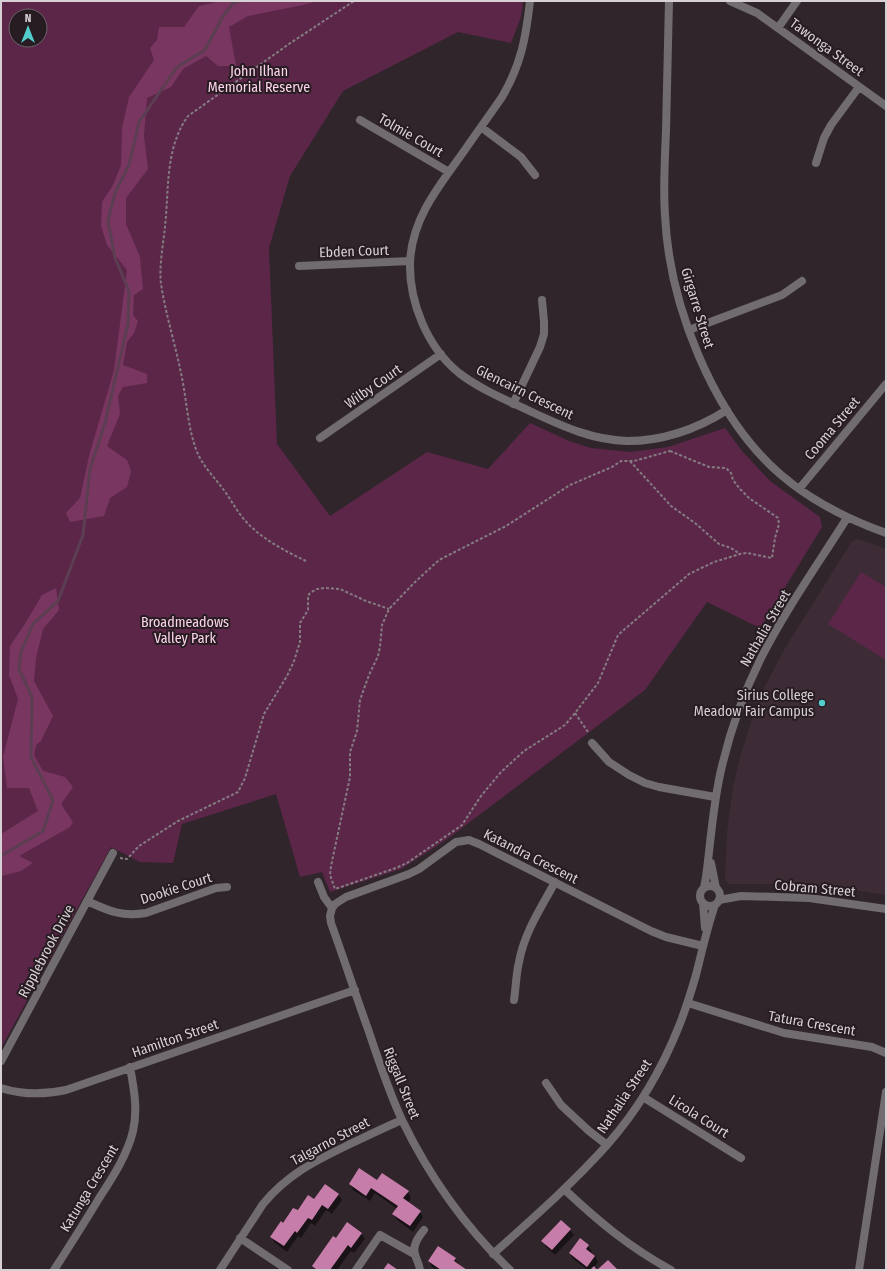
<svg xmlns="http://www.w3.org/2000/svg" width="887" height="1271" font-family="'Fira Sans Condensed',sans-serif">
  <rect width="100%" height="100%" fill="#30252b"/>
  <path fill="#3d2c36" d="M859 539 886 549V895L847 889 819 886 791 884H729L725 880 727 832 733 787 740 757 752 719 765 686 785 648 852 541Z"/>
  <path fill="#5c2649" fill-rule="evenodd" d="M1 1H523L521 17 511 43 458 32 343 91 290 176 269 248 277 444 330 516 427 452 488 469 530 423 569 441 591 448 630 452 668 447 725 428 742 451 770 481 820 517 822 527 760 628 707 602 645 690 450 837 426 853 401 869 330 892 322 872 300 877 276 794 182 824 173 863 140 862 111 847 1 1048ZM16 16H40V40H16Z
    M861 572 886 587V660L828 624Z"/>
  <path fill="#793660" d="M221 1H318L303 5 248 16 229 27 236 66H218L206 56 183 69 171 87 147 98 144 136 148 169 126 198V224L140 257 143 289 134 295 133 315 138 321 134 333 127 342 123 365 147 374V383L123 387 118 396 120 414 107 446 127 460 131 471 127 487 110 498 104 516 70 522 66 513 80 498 89 456 114 370 127 270 107 245 101 226 102 202 113 185 121 165 122 128 129 97 154 60 150 48 157 40 159 27H184L199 6Z
    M56 588 59 610 43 629 36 658 34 681 53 716 41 741 36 745 34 755 43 771 65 777 73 787 61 804 73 822 70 827 19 856 33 863 21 871 1 876V834L38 811 29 788H7L3 757 18 699 9 675 10 646 26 622 42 595Z"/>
  <path fill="#0007" d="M377 1182 408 1192 411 1198 408 1203 420 1212 423 1217 413 1232 397 1220 393 1214 397 1209 375 1193 370 1201 353 1190 350 1184Z
    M338 1194 342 1200 332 1214 326 1210 315 1226 311 1223 301 1238 298 1236 287 1252 275 1243 271 1237 283 1224 298 1212 315 1201Z
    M570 1230 574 1235 555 1255 546 1247 543 1241Z
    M361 1233 365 1239 354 1253 351 1251 337 1270H315L313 1266 336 1239Z
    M588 1246 592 1252 591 1253 595 1256 598 1262 594 1268 596 1270H588L573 1259 570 1253Z
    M455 1259 459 1265 465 1270H437L432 1267 429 1261Z"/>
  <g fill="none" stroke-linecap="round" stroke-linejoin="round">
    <path stroke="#5c3e52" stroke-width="3" d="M1 856 43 831 53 800 31 757 32 697 19 669 21 652 33 624 58 601 83 535 90 469 105 423 128 324 129 291 115 258 108 221 115 193 129 165 139 122 177 67 205 50 222 18 233 3 241 1"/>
  </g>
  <path fill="#c77da9" d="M359 1168 377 1180 382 1173 409 1191 403 1198 421 1211 410 1226 392 1214 398 1206 371 1188 366 1196 349 1184Z
    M325 1184 339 1194 328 1209 322 1205 312 1220 308 1218 297 1233 295 1231 284 1246 270 1237 281 1221 283 1223 293 1208 298 1210 308 1195 314 1199Z
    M561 1220 571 1229 552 1250 541 1241Z
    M347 1222 362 1233 351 1248 348 1245 330 1270H317L312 1266 333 1236 336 1238Z
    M580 1238 589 1245 586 1249 595 1256 587 1267 569 1253Z
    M438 1246 456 1258 454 1261 467 1270H441L428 1261Z
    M608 1260 617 1269 616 1270H590L594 1266 597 1270Z
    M388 1263 398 1270H383Z"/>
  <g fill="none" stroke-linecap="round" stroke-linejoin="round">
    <path stroke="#857c81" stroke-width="2" stroke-dasharray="3 2" stroke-linecap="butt" d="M670 451 709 467 726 468 731 473 733 480 740 489 749 498 778 518 779 524 775 538 772 558 747 553 740 554 714 562 689 574 618 635 598 683 575 713 565 725 524 751 501 772 481 796 462 825 407 863 396 868 335 889 330 875 331 866 350 777V752L357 731 360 700 369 675 378 656 380 647 382 625 389 609 414 583 439 560 506 526 570 485 612 467 621 461H634Z
      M630 461 671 506 695 523 719 544 731 548 740 554
      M306 561C283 550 258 537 242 517 235 508 230 498 223 489 214 477 203 466 197 452 188 429 187 403 182 378 176 347 166 316 161 284 159 266 163 245 165 227 169 189 165 148 188 116L289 44 354 1
      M575 713 588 732
      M120 858 127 859 139 846 178 821 238 792 245 778 264 714 287 676 294 661 300 642V623L308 610V596L310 593 317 589 324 588 340 589 366 601 389 609"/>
    <path stroke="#716c6f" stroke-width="8" d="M530 1C526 37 521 65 502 97 489 116 475 135 462 154 438 187 412 219 410 262 409 302 427 347 459 373 481 390 509 401 534 413 564 427 593 440 627 441 663 441 697 429 727 410
      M669 1C668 44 667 87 666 130 665 158 663 187 665 215 669 303 712 415 780 474 811 501 847 519 886 533
      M730 1 757 13 886 106
      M778 28 797 1
      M360 120 449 172
      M481 127 521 157 535 175
      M816 163 824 138 831 125 859 87
      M299 266 410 261
      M689 330 782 295 802 281
      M513 404 540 347 544 334V322L542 300
      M320 438 441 354
      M799 489 886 384
      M592 743 609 762 629 775 645 783 659 787 715 797
      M711 863 716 888
      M318 882 324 897 332 908 330 916 331 923C344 959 356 996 369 1032 379 1062 389 1092 402 1120 429 1176 465 1227 510 1270
      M700 896a10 10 0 1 1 20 0a10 10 0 1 1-20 0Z
      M704 888 706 877C711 840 713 802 722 766 731 728 744 692 761 658 786 609 818 564 847 518
      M719 900 741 896 809 898 886 909
      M87 901C109 911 121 917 146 913L216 888 227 887
      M703 903 705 928
      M332 908 335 904 346 897 409 874 419 869 456 842 469 840 479 844 651 931 666 937 703 946
      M514 1000C516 987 516 974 519 962 524 933 541 908 555 882
      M688 1003 784 1033 872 1047 886 1053
      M1 1061 113 853
      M546 1083 561 1105 589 1131 607 1145
      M1 1088C23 1095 43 1095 66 1090L355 990
      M643 1097 741 1158
      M564 1189C598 1221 629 1247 671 1270
      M240 1238 288 1270
      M493 1254C532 1219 572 1184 607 1145 637 1111 662 1069 679 1026 686 1009 691 992 696 975 702 951 707 928 715 905
      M54 1270C69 1247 84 1223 98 1200 112 1178 127 1156 133 1131 138 1110 134 1089 130 1067
      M220 1270 263 1204C287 1175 313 1162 346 1146 365 1137 383 1128 402 1120
      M356 1270 380 1235 414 1254
      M420 1270C419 1262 416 1260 415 1254 412 1245 419 1236 424 1230
      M859 1270 886 1092"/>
  </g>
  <circle fill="#53cdcb" stroke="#261c21" stroke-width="1.5" cx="822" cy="703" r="4"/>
  <g text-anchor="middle" stroke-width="4" stroke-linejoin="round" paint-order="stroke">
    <g font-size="14" fill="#d7d0d4" stroke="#261c21">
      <text transform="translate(827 47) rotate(36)" y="5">Tawonga Street</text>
      <text transform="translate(411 135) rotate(30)" y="5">Tolmie Court</text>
      <text transform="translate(354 251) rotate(-2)" y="5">Ebden Court</text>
      <text transform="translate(698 308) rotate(73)" y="5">Girgarre Street</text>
      <text transform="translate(373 386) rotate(-35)" y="5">Wilby Court</text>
      <text transform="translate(525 392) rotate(26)" y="5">Glencairn Crescent</text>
      <text transform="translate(832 428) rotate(-50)" y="5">Cooma Street</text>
      <text transform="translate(765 628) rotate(-60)" y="5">Nathalia Street</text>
      <text transform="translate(531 856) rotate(27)" y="5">Katandra Crescent</text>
      <text transform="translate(176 888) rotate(-18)" y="5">Dookie Court</text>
      <text transform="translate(815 888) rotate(5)" y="5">Cobram Street</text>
      <text transform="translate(46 951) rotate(-62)" y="5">Ripplebrook Drive</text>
      <text transform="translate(812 1023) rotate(10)" y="5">Tatura Crescent</text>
      <text transform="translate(175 1038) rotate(-19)" y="5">Hamilton Street</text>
      <text transform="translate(402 1083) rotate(68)" y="5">Riggall Street</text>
      <text transform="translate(624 1096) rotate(-56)" y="5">Nathalia Street</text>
      <text transform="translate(699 1116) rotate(32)" y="5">Licola Court</text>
      <text transform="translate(330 1141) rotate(-28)" y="5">Talgarno Street</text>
      <text transform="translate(89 1188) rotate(-59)" y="5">Katunga Crescent</text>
    </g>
    <g font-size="14" fill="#fed4eb" stroke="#261c21">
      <text x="259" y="76">John Ilhan<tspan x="259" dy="16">Memorial Reserve</tspan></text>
      <text x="185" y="627">Broadmeadows<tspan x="185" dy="16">Valley Park</tspan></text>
    </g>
    <g font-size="14" fill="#d7d0d4" stroke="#261c21" text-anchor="end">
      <text x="814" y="700">Sirius College<tspan x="814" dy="16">Meadow Fair Campus</tspan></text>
    </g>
  </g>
  <rect width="887" height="1271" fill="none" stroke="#d7d0d4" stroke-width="4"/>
  <g transform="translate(28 28)"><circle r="19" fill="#261c21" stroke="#6d6469"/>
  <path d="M0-3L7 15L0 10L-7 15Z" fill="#53cdcb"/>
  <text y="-6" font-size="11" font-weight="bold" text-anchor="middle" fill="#d7d0d4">N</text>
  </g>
</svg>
